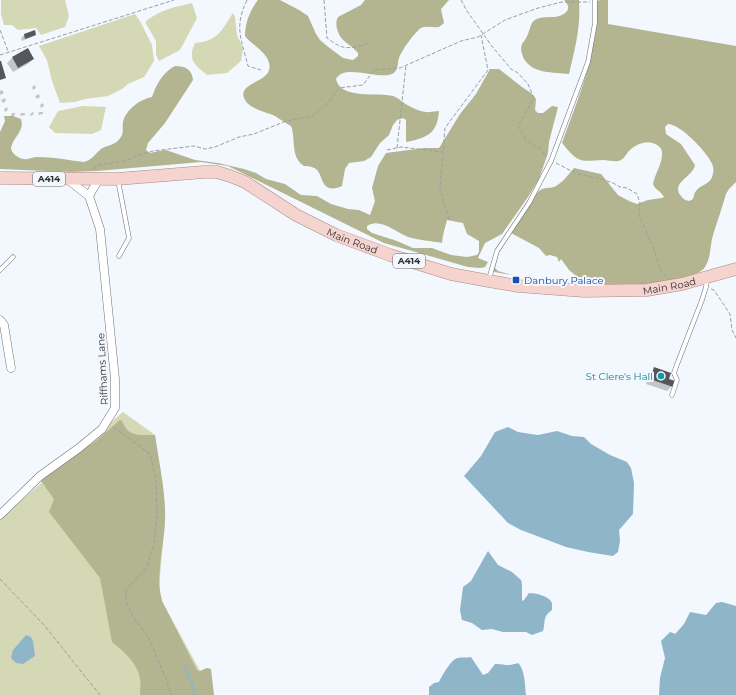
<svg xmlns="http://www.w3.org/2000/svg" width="736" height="695" font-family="Montserrat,sans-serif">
  <rect width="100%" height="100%" fill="#f3f7fe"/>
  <path fill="#d5d8b5" d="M1 0H65L69 16 65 27 41 35 36 28 18 30 12 25H4L1 14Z
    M192 3 197 18 180 50 159 61 156 55V41L145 22C159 10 175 7 192 3Z
    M233 13 235 17 237 35 243 48 241 61 227 73 207 75C195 65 187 60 195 43 218 41 221 31 233 13Z
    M135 14 140 21 152 45 154 61 144 77 128 84 122 89 108 96 85 99 75 102 60 103 52 81 47 60 39 46Z
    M83 106 106 107 101 130 92 134 55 133 49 127 58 111Z
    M123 412 155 435 164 496 165 521 159 586 162 601 200 671 207 668 214 695H0V519Z"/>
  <path fill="#b2b590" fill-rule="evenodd" d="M258 0H280L299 10 308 16 316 34 320 40 327 46 343 58 353 60 358 56V53C350 43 341 43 337 29 336 24 336 21 338 17L361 5 365 0H449L441 9 444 23 439 27C433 28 426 25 421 28 414 33 402 50 399 58 397 64 399 70 392 74 378 80 344 63 336 79 340 100 379 92 393 96 399 98 403 103 409 106 414 109 424 113 430 112 433 112 435 111 439 111 437 134 428 137 407 142L406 141V120L403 118 397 120 393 125 389 135 380 143 371 157 364 161 349 163 345 169 342 186C336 189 328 190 324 184 321 180 321 175 318 171 315 167 309 166 304 166 290 157 296 139 291 126 285 123 280 119 275 116 266 112 250 109 245 100 234 80 281 84 267 58 262 49 251 44 245 36 245 23 250 10 258 0Z
    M564 0H579C581 26 575 49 569 74 553 72 533 74 524 59 522 54 520 49 522 44 524 41 526 39 527 36 530 31 530 23 535 20 545 14 559 21 567 11 570 7 567 3 564 0Z
    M600 0H608V24L736 46V182L729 189 726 194C722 208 717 222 713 235 710 245 711 257 706 265 703 272 695 274 688 276 653 288 612 288 576 282L575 275 569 270 561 259 559 262 557 257 550 255 546 256 539 248 511 233 499 252 495 268 498 271 512 275 494 272C490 254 525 210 536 194 544 185 548 190 556 186 563 182 569 174 574 168L601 174 618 195 629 201 637 204 648 200 662 198 664 197C661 191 655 190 653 184 655 173 663 163 662 152 662 149 660 147 657 145 648 139 636 144 629 151 626 154 624 160 618 161 614 162 608 160 603 160 578 162 578 162 562 143 579 96 598 53 597 1ZM668 124C680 124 706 151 711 162 714 166 714 172 712 177 710 184 700 185 696 191 694 193 694 196 693 199L689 201C685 200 683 199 681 196 670 183 693 177 695 165L681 144 666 134 665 127Z
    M175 66C185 66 192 69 193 80L165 123 148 143 146 150 150 153 159 151 166 150 195 160 218 163 244 169 256 173 266 179 285 184 301 195 317 196 331 204 348 209 359 210 370 215 375 201 372 188 378 166 386 153 424 148H439L460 114 476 94 490 69H499L522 87 531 93 536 99 535 110 538 113H543L552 106 558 107 549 142 548 153 539 179 528 197 502 234 485 243 478 258 488 262 485 267 480 268 468 267 384 243 228 166 201 162 97 171 71 172 0 169V132L5 121 4 116H13L21 119C25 131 13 137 11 148 11 153 19 159 24 159 28 160 33 157 37 157 53 157 68 160 84 162 92 160 95 154 101 149 108 144 114 147 121 137 124 132 122 127 123 122 126 109 141 99 152 97 156 85 163 72 175 66ZM447 220 463 223 467 234 479 241V252L477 255 467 257 451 255 432 248H413L397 241 372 233 367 229V226C379 217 396 232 408 237 418 240 432 241 442 243 443 233 445 228 447 220Z
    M120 420 122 421C128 437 139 435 155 435 159 463 166 492 165 521 164 545 155 578 162 601L197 670 200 671 207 668 211 669 214 695H140C140 690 141 684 140 679 138 663 123 651 112 642L100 578 49 512 54 499 41 481 50 471 95 442Z"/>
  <path fill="#8fb5c9" d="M508 427 518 432 531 434 538 435 557 431 572 436 584 437 591 444 610 455 627 462 631 468 634 483 633 514 619 530 620 541 618 552 613 556 588 552 566 547 521 530 508 523 464 476 481 456 495 432Z
    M488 551 498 565 512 572 521 580 522 584V601L524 600 529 593C536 593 549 596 552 603 552 604 552 609 552 610 542 617 546 621 543 631L532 635 526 632H503L492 629 482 630 472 623 462 620 460 610 463 587 471 581Z
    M722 602 736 606V695H659L660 678 665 658 661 641 670 632 676 634V633L684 624 690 612 706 615 716 603Z
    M26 635 31 637 33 641 35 656 23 664 16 663 11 658 13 650Z
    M471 657 483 675 488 673 495 664C506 664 506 667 518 663 525 669 525 686 526 695H429V687L434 683 439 682C442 676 451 659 458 658 462 657 466 658 471 657Z"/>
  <path fill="#0003" d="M34 31 35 34 32 37 22 41 21 38 24 35Z
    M27 50 33 59 28 64 13 72 7 63 12 58Z
    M35 85 36 88 33 90 32 87Z
    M2 90 4 93 0 95V91Z
    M39 94 40 97 37 99 35 96Z
    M5 98 6 101 3 103 1 100Z
    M43 103 44 106 41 108 40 105Z
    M7 107 8 110 5 112 4 109Z
    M34 112 33 115 30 116 31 113Z
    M39 112H43V114L38 115Z
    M12 113H15V115L11 117Z
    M21 113H25V115L20 116Z
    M655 369 667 379 672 386 667 391 646 384 650 373Z"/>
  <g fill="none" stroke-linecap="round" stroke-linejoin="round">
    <path stroke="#8fb5c9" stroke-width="2" d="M185 666 196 695"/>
  </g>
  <path fill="#54575c" d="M35 30 36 35 25 39 24 34Z
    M28 48 34 59 18 68 12 57Z
    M0 61H1L6 78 0 80Z
    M654 367 671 373 669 379 675 381 673 387 650 379Z"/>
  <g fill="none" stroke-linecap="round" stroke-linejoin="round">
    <defs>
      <path id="lane" d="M118 180 129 238 119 256
        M0 270 13 257
        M489 279 497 251 529 203 551 161 588 62 595 23V0
        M672 395 677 380 674 373 676 367 702 300 706 287 707 278"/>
      <path id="street" d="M89 196 98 180
        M0 320 4 325 11 368
        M0 515 40 476 79 448 102 429 115 408V379L100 229 89 196 67 179"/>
      <g id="primary">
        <path id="s1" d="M0 178 117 179 204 172H217L230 176 245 182 296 215 336 235 390 255 451 274 489 281 518 286 584 291 647 290 682 284 736 269"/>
      </g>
    </defs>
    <use href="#lane" stroke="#6e7177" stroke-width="5"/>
    <use href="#street" stroke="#6e7177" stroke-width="9"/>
    <use href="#primary" stroke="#ab8883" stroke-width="13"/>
    <path stroke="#9b9ea3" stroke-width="1" stroke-dasharray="4 2" stroke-linecap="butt" d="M247 0C234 27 241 38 248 66L261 70
      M324 0 327 38C344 51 349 49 369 43
      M461 0 467 11 491 45 511 69 518 73 528 84 534 98 518 126 527 141 539 148 547 157
      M0 30 8 51
      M0 55 174 0
      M397 148 406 65
      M387 150 401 147 442 152
      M556 163 577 174 598 178 613 183 620 187 627 188 637 194 640 203 639 215 655 252 661 271 666 276
      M93 169 98 165 125 161 136 156 153 151 194 146 205 149 215 147 239 137 254 134 286 121 313 116 328 103 339 88 363 85 374 70 400 68 461 41 478 37 505 20 538 8 562 2H590
      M449 220 440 189 445 128 488 70 481 35
      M711 289 714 290 730 314 732 330 736 338
      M113 427 150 454 156 479 157 516 154 544 146 569 126 590V602L134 618 149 638 168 684 171 695
      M0 579 44 625 100 695"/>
    <use href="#lane" stroke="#fff" stroke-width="4"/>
    <use href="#street" stroke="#fff" stroke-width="8"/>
    <use href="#primary" stroke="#f5d4cf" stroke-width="12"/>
  </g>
  <rect fill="#1a4fb4" stroke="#f3f7fe" stroke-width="1.5" x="512" y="276" width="8" height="8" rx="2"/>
  <circle fill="#0f9aa8" stroke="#f3f7fe" stroke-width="1.5" cx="661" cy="376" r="4"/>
  <g text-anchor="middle" stroke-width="4" stroke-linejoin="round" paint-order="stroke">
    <g fill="#f3f7fe" stroke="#6a6c6f" stroke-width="1">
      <rect x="33" y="172" width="32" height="14" rx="3"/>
      <rect x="393" y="254" width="32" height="14" rx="3"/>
    </g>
    <g font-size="9" font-weight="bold" fill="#2f3032">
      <text x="49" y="182">A414</text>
      <text x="409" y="264">A414</text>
    </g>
    <g font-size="10" fill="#2f3032" stroke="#f3f7fe">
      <text dy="4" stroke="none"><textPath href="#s1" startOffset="370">Main Road</textPath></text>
      <text dy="4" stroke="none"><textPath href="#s1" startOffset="694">Main Road</textPath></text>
      <text transform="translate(102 369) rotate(-93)" y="4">Riffhams Lane</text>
    </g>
    <g font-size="10" fill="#164399" stroke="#f3f7fe" text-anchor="start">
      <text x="524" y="284">Danbury Palace</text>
    </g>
    <g font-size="10" fill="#0d838f" stroke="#f3f7fe" text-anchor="end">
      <text x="653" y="380">St Clere's Hall</text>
    </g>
  </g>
</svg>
